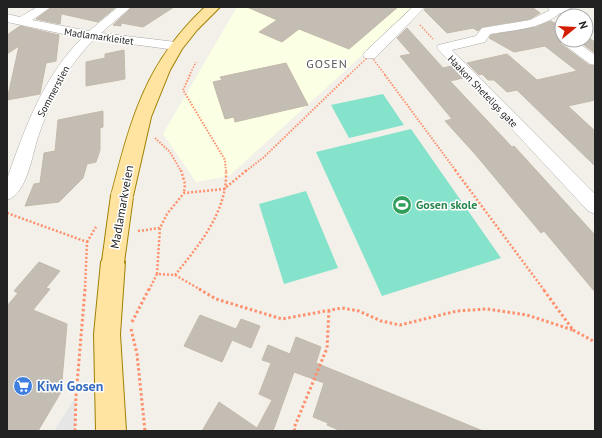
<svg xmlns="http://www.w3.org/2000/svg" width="602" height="438" font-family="'PT Sans',sans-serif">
  <rect width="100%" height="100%" fill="#f2f0e8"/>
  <path fill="#fbffe4" d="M237 7H421L368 50 229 176 196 182 163 134Z"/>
  <path fill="#85e2cb" d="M383 94 404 125 349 138 331 105Z
    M411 129 501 258 382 296 316 152Z
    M306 191 338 268 284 284 259 204Z"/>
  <path fill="#e6e6e6" d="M76 396 75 431H54Z"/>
  <path fill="#c3bdb4" stroke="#c4b9aa" d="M52 7H116L98 22 62 14V9L60 24 36 19Z
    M132 7H174L143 27 121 23V26L113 25Z
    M247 7H398L349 49 299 29 282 42 259 32 277 20Z
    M426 7H532L540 13 530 19 482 27 478 31 473 28 447 33 424 10Z
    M551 21 554 23 562 21V36L559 39 561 44 589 65 595 66V100L568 106 595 131V166L517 90 507 92 494 80H488L482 74 479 75 467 63 507 54 537 80 577 71 545 46 514 52 489 38 491 35 536 27Z
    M20 26 59 35 56 61 46 63 40 94 7 100 19 46 7 54V35Z
    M407 28 443 68 452 66 463 78 450 81 512 147 514 146 595 235V292L544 231 541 233 475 154 445 121 452 119 400 56 411 54 397 38Z
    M586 36 595 42V53L577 40H586Z
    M124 50 125 79 86 86V62L105 58V54Z
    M286 63 308 105 235 122 234 117 225 119 213 82 222 80 220 77Z
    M103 111V127L100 128V150L96 162 87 164 83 178 59 202 25 206 34 184 40 183 44 153 55 151 58 120Z
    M39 262 60 271 46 288 50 289 33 310 67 324 61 392 38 431H7V306L18 293 14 291Z
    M200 315 236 329 241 319 260 326 251 348 232 340 222 362 184 346Z
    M296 337 321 347 316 363 483 431H341L327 425 328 423 313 417 324 383 294 372 273 431H202L219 402 257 428 272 400 259 394 271 363 262 360 268 345 290 354Z"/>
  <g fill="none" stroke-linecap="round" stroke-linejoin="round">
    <defs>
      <path id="minor" d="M37 7H51L32 20 89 31 118 7H131L101 33 176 42 180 43 182 46 180 49 176 50 94 39C78 56 65 74 55 94 49 108 43 122 38 137 32 155 27 194 7 200 7 194 5 185 7 179 25 128 43 77 82 38L7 22V14L20 17Z
        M413 7H425L375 58H365L363 55 365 52Z
        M547 7H565L587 14 589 16 586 19V16H571L560 13C542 29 513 30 490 34L485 42 452 50 595 194V214L588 211 437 48 438 45 476 36 482 28 530 20 550 10Z
        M562 37V40H574L595 55V65L590 64 562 43 560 40Z"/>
      <path id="major" d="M205 7H220L197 30 182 49 170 70 151 117 133 196 129 202 122 205 115 202 111 196C131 119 145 63 205 7Z
        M113 251 121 254 125 262 120 334 126 431H96L94 334 101 262 105 254Z"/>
    </defs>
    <use href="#minor" stroke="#a9a9a9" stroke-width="1"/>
    <use href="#major" stroke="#9f8000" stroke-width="2"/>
    <path stroke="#fe906e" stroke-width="1.5" stroke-dasharray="1.5 1.5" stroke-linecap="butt" d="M420 25 433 39
      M189 76 196 62
      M348 76 370 55 386 76"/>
    <path stroke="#fe906e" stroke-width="2" stroke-dasharray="1.5 1.5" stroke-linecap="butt" d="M190 75 183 90 225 160 226 171
      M385 75 456 171
      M155 138 170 152 181 171
      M246 171 264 157 349 75"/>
    <path stroke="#fe906e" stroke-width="2.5" stroke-dasharray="2 2" stroke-linecap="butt" d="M181 170 185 184 184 193
      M455 170 544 290
      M7 213 87 242 85 290
      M138 231 160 228
      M87 242 96 227
      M175 275C199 245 228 211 226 170
      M149 290 157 274
      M201 290 175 275 157 274 160 228 167 214 184 193 224 189 247 170"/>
    <path stroke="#fe906e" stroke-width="3" stroke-dasharray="2.5 2.5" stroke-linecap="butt" d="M199 289 216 299 282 319 342 308 359 311 381 321 400 325 457 311 487 309 527 315 573 330 543 289
      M132 322 149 289
      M131 329 137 354 145 431
      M573 330 595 342
      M75 431 76 396 85 289
      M295 431 294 428 327 348 329 310"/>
    <use href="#minor" fill="#fff" fill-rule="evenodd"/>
    <use href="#major" fill="#fee3a1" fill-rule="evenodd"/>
    <defs>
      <path id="major-bridge" d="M113 262 122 196"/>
    </defs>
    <use href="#major-bridge" stroke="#9f8000" stroke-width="24" stroke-linecap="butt"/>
    <use href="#major-bridge" stroke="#fee3a1" stroke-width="22"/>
  </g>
  <defs>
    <symbol id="stadium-disc" viewBox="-11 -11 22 22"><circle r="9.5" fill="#2e9e5b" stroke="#fff"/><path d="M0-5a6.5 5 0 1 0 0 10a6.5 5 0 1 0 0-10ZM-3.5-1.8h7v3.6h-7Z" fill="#fff"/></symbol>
    <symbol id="supermarket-disc" viewBox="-11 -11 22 22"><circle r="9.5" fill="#3f7fe0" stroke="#fff"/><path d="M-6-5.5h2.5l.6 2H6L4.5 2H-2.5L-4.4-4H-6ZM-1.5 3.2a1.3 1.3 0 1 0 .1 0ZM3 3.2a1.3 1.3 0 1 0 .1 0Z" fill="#fff"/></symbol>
  </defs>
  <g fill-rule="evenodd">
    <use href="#stadium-disc" x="391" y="194" width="22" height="22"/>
    <use href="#supermarket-disc" x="12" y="375" width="22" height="22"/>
  </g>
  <g text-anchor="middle" stroke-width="3" stroke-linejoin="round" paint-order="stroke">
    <g font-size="10" fill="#222" stroke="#fff">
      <text transform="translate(99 36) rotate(8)" y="4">Madlamarkleitet</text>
      <text transform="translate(53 91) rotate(-62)" y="4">Sommerstien</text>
      <text transform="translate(483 91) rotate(46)" y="4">Haakon Sheteligs gate</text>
    </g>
    <g font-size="12" letter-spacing="1" fill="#555" stroke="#fff">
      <text x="327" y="68">GOSEN</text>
    </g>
    <g font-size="12" font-weight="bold" fill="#27864d" stroke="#fff" text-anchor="start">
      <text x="416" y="209">Gosen skole</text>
    </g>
    <g font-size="12" fill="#222" stroke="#fff">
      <text transform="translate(122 207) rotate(-80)" y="4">Madlamarkveien</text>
    </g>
    <g font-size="14" font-weight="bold" fill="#366cbe" stroke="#fff" text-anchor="start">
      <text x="37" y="391">Kiwi Gosen</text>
    </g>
  </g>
  <rect width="602" height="438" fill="none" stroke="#222222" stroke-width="16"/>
  <g transform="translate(574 28) rotate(72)"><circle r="19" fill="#ffffff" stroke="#a7a7a7"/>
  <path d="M0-3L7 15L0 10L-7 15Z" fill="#d31d00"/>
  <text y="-6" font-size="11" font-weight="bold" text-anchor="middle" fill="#222222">N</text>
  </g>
</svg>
